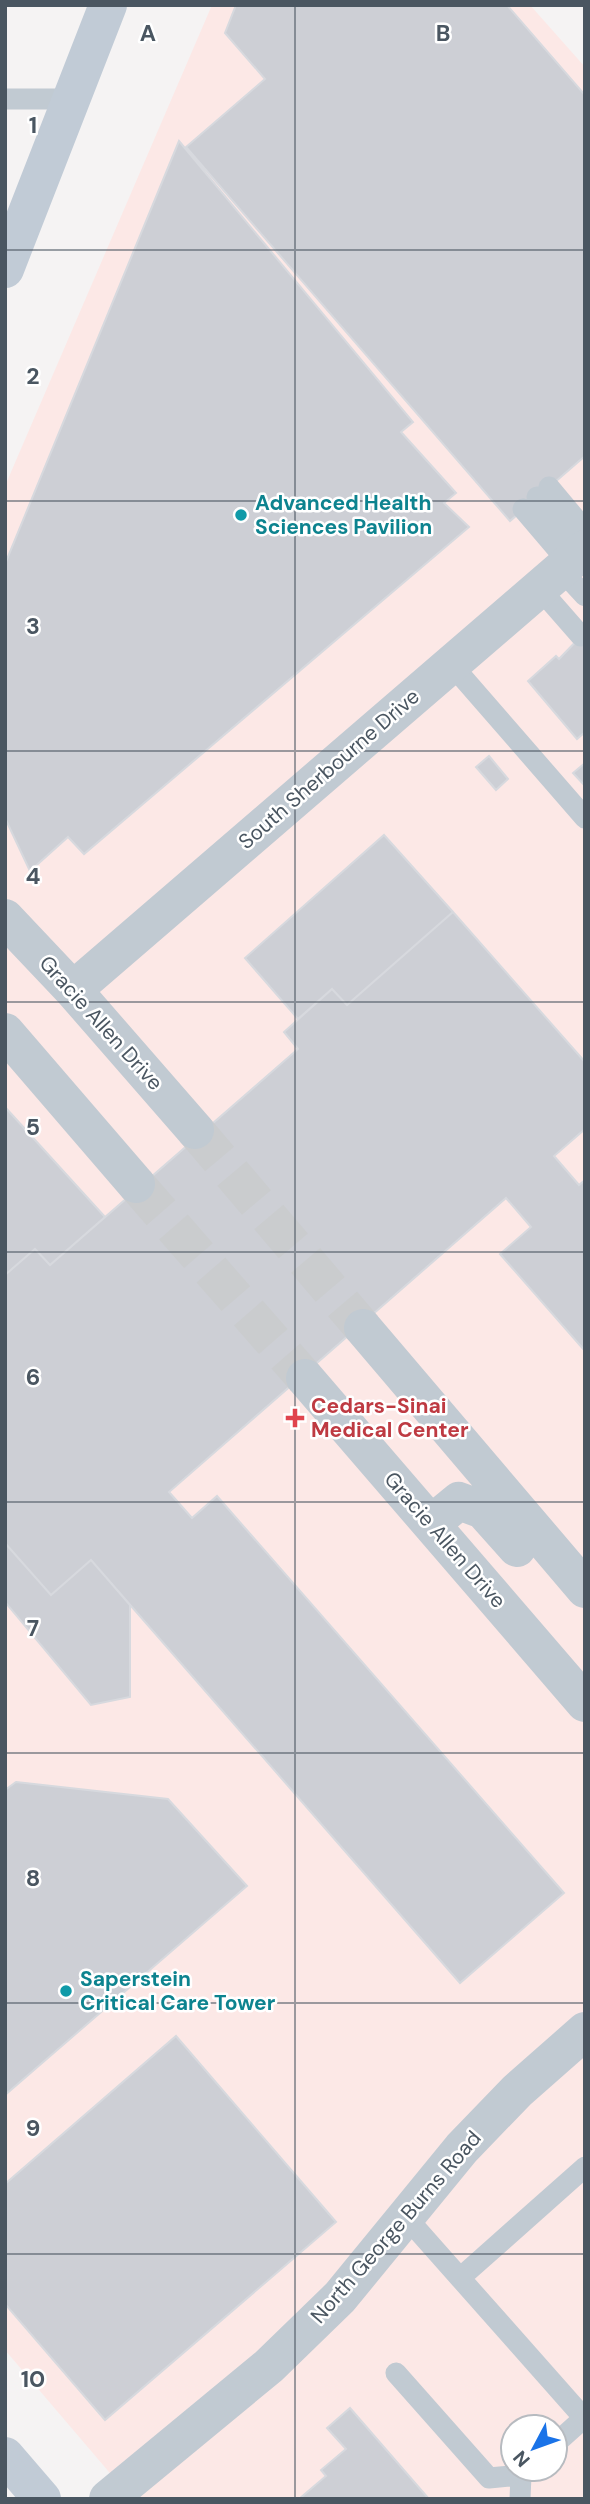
<svg xmlns="http://www.w3.org/2000/svg" width="590" height="2504" font-family="'DM Sans',sans-serif">
  <rect width="100%" height="100%" fill="#f5f3f3"/>
  <path fill="#fce8e6" fill-rule="evenodd" d="M212 5H530L585 67V2499H132L5 2350V486ZM513 2427H555V2469H513Z"/>
  <path fill="#cdcfd5" stroke="#d7d9de" stroke-width="2" d="M236 5H507L585 95V456L510 521 186 147 265 79 225 33Z
    M179 141 413 422 401 432 456 493 444 503 469 527 84 854 68 837 30 871 5 818V564Z
    M585 632V732L577 739 528 681 556 656 559 659Z
    M489 756 508 779 496 790 476 767Z
    M585 763V786L573 773Z
    M384 835 453 912 347 1005 332 989 298 1019 245 958Z
    M453 912 585 1062V1129L554 1156 579 1185 585 1180V1351L500 1254 531 1227 506 1198 169 1492 192 1518 217 1496 564 1893 460 1983 91 1560 51 1595 5 1543V1275L35 1249 50 1265 298 1049 284 1032 332 989 347 1005Z
    M5 1107 105 1217 50 1265 35 1249 5 1275Z
    M5 1543 51 1595 91 1560 130 1605V1697L91 1705 5 1602Z
    M16 1782 168 1799 247 1886 5 2095V1790Z
    M176 2036 336 2222 105 2420 5 2304V2184Z
    M350 2408 429 2499H299L326 2476 321 2470 346 2449 327 2428Z"/>
  <g fill="none" stroke-linecap="round" stroke-linejoin="round">
    <path stroke="#caccce" stroke-width="38" stroke-dasharray="38 19" stroke-linecap="butt" d="M195 1130 363 1328
      M136 1184 305 1378"/>
    <path stroke="#c1cad2" stroke-width="21" d="M5 99H71
      M549 487 585 530
      M537 497 585 553
      M523 509 569 563
      M561 570 585 596
      M539 588 581 636
      M451 664 585 818
      M406 2217 460 2278 585 2167
      M460 2278 584 2418
      M396 2373 489 2478 521 2475
      M555 2444 585 2417
      M520 2499 521 2475 528 2469"/>
    <path stroke="#c1cad2" stroke-width="38" d="M5 918 73 990 195 1130
      M73 990 585 549
      M5 1032 136 1184
      M363 1328 585 1589
      M305 1378 585 1703
      M431 1524 459 1501 483 1510 517 1548
      M108 2499 269 2366 340 2297 462 2148 517 2091 585 2031"/>
    <path stroke="#c1cbd6" stroke-width="38" d="M5 269 108 5
      M5 2456 42 2499"/>
  </g>
  <path fill="none" stroke="#4a5661" stroke-width="2" stroke-opacity="0.55" d="M295 5V2499M5 250H585M5 501H585M5 751H585M5 1002H585M5 1252H585M5 1502H585M5 1753H585M5 2003H585M5 2254H585"/>
  <g fill="#0f9aa8" stroke="#fff" stroke-width="2.5">
    <circle cx="241" cy="515" r="7"/>
    <circle cx="66" cy="1991" r="7"/>
  </g>
  <path fill="#e0444e" stroke="#fff" stroke-width="2.5" d="M291.5 1407.5h7v7h7v7h-7v7h-7v-7h-7v-7h7z"/>
  <g text-anchor="middle" stroke-width="5" stroke-linejoin="round" paint-order="stroke">
    <g font-size="21" font-weight="bold" fill="#0d838f" stroke="#fff" text-anchor="start">
      <text x="255" y="510">Advanced Health<tspan x="255" dy="24">Sciences Pavilion</tspan></text>
      <text x="80" y="1986">Saperstein<tspan x="80" dy="24">Critical Care Tower</tspan></text>
    </g>
    <g font-size="21" fill="#4a5661" stroke="#fff">
      <text transform="translate(329 769) rotate(-41)" y="7">South Sherbourne Drive</text>
      <text transform="translate(101 1023) rotate(48)" y="7">Gracie Allen Drive</text>
      <text transform="translate(445 1540) rotate(49)" y="7">Gracie Allen Drive</text>
      <text transform="translate(396 2227) rotate(-49)" y="7">North George Burns Road</text>
    </g>
    <g font-size="21" font-weight="bold" fill="#be3a42" stroke="#fff" text-anchor="start">
      <text x="311" y="1413">Cedars-Sinai<tspan x="311" dy="24">Medical Center</tspan></text>
    </g>
  </g>
  <g font-size="23" text-anchor="middle" font-weight="bold" fill="#4a5661" stroke="#fff" stroke-width="5" stroke-linejoin="round" paint-order="stroke">
    <text x="148" y="41">A</text>
    <text x="443" y="41">B</text>
    <text x="33" y="133">1</text>
    <text x="33" y="384">2</text>
    <text x="33" y="634">3</text>
    <text x="33" y="884">4</text>
    <text x="33" y="1135">5</text>
    <text x="33" y="1385">6</text>
    <text x="33" y="1636">7</text>
    <text x="33" y="1886">8</text>
    <text x="33" y="2136">9</text>
    <text x="33" y="2387">10</text>
  </g>
  <rect width="590" height="2504" fill="none" stroke="#4a5661" stroke-width="14"/>
  <g transform="translate(534 2448) rotate(229)"><circle r="33" fill="#ffffff" stroke="#b7bbc0" stroke-width="2"/>
  <path d="M0-5L12 26L0 18L-12 26Z" fill="#1a73e8"/>
  <text y="-10" font-size="19" font-weight="bold" text-anchor="middle" fill="#4a5661">N</text>
  </g>
</svg>
